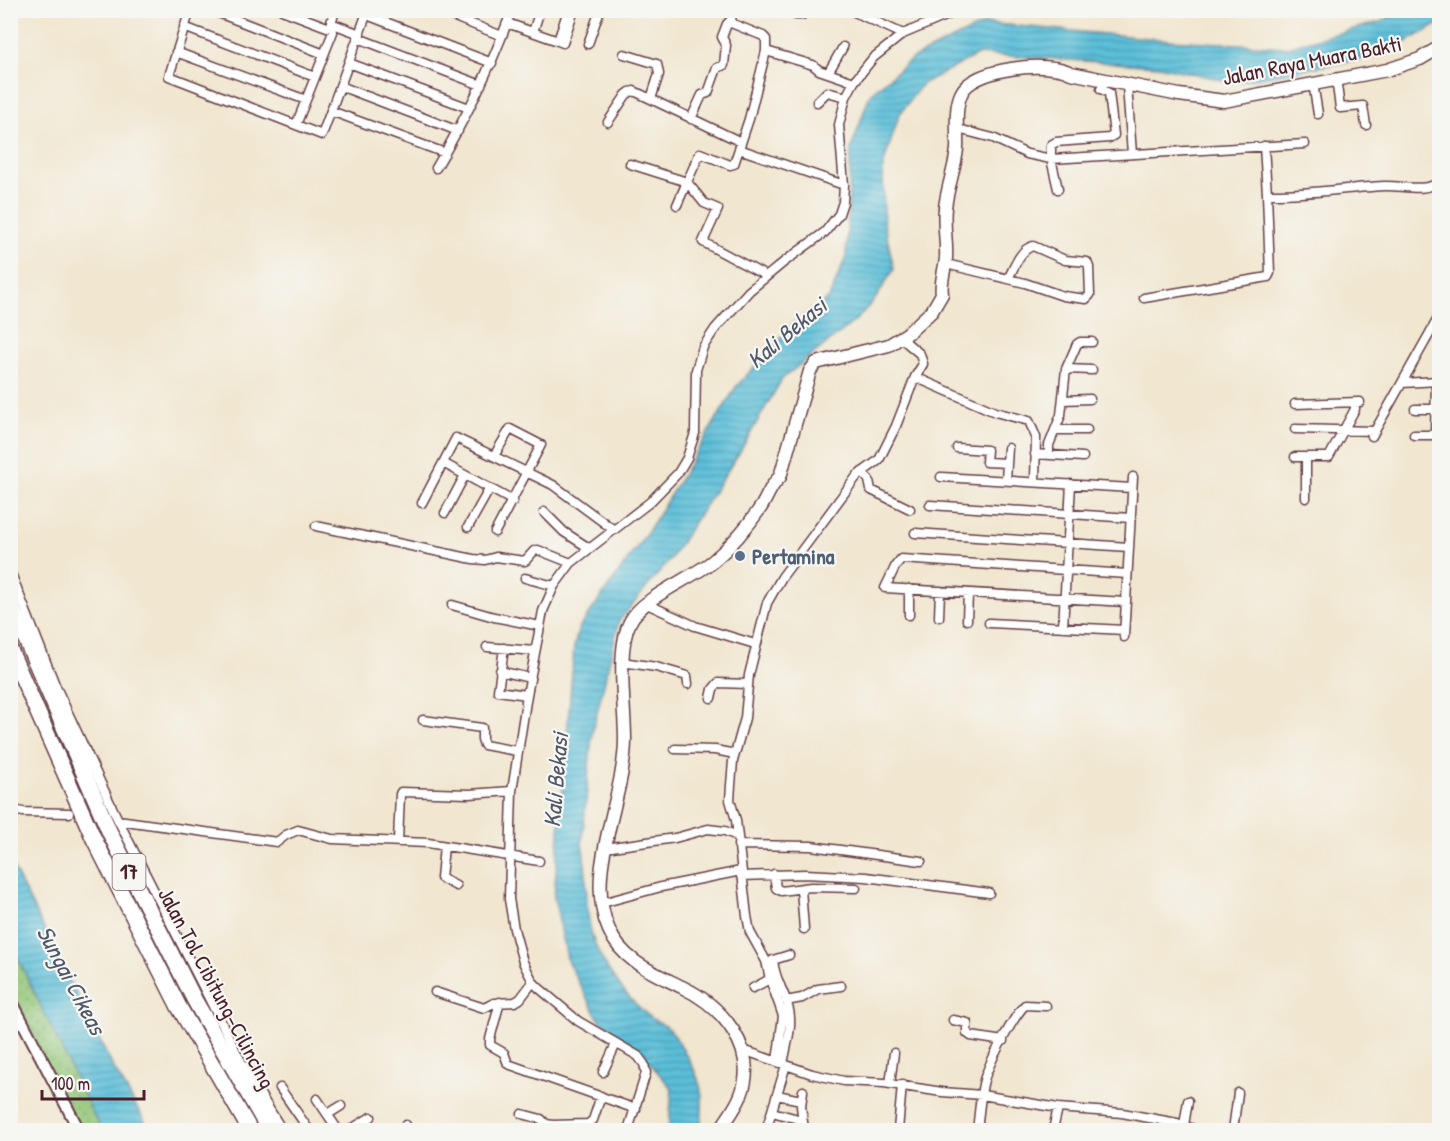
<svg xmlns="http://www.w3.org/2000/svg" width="1450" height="1141" font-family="'Patrick Hand',sans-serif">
  <defs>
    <pattern id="grass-dots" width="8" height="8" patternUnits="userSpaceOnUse" patternTransform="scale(1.5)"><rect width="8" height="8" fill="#92c576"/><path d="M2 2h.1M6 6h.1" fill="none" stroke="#799f61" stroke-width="1.8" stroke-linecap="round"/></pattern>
    <pattern id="water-rules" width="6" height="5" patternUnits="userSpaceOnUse" patternTransform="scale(1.5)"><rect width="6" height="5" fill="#5bbfd9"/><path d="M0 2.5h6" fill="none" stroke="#4d9bb0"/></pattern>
  </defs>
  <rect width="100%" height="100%" fill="#f6f6f2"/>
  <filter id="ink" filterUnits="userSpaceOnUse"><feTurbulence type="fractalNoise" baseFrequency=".0167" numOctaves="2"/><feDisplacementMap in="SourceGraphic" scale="12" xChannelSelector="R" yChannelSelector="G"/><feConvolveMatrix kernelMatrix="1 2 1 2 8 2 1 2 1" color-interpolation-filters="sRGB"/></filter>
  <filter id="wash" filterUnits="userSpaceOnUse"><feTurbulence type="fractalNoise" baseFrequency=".008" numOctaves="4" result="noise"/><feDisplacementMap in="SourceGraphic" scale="24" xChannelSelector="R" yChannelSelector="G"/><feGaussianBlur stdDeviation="1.35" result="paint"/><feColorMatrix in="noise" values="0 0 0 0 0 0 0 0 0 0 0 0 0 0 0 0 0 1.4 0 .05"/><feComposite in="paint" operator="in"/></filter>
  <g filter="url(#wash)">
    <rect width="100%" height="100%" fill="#f1e6cf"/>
    <path fill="url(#grass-dots)" stroke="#6e7250" stroke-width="1.5" d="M10 944 104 1130H79L11 989Z"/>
    <path fill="url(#water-rules)" stroke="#526f82" stroke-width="1.5" d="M1400 11H1439V24L1383 55 1233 82 1158 66 979 54 922 84 899 115 883 166 884 223 894 269 876 298 856 320 782 379 739 453 671 558 619 621 592 734 582 845C590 878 582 916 597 949 609 974 628 999 650 1017 656 1022 664 1024 669 1029 675 1034 678 1042 682 1048 701 1078 706 1095 700 1130H666L669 1124 672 1089 650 1063 598 1018 568 963 554 897 574 647 579 628 649 530 736 387 794 323 829 298 846 257 851 149 870 94 913 58 986 23 1170 40 1287 47 1380 22Z
      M11 863 113 1067 150 1130H102L92 1112 11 944Z"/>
  </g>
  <g filter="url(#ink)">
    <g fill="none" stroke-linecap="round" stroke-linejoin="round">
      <defs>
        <path id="street" d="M190 10 169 76 322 135 368 10
          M211 10 324 54
          M282 10 327 27 336 25 360 34
          M437 10 502 36
          M568 10 558 41 563 43 574 10
          M850 10 903 34
          M367 15 492 63
          M796 15H802L805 10
          M507 23 512 10
          M184 27 315 77
          M533 32 540 10
          M358 38 481 85
          M588 44 600 10
          M766 51 813 65 819 70 854 82
          M176 52 306 100
          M624 54 657 64 659 74 651 99
          M349 63 469 108
          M828 73 843 47
          M1336 78 1340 108 1363 106 1366 125
          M1313 83 1318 114
          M1127 85 1132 154
          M340 86 458 131
          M817 102 827 92 846 97
          M331 111 445 153
          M691 119 702 95 708 93 717 68 724 65 726 45 722 37 727 24 730 21
          M608 122 626 95 630 92 634 91 741 142
          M296 125 333 32 331 22 336 10
          M958 129 993 138 1027 154 1051 159 1305 144
          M1264 146 1267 194C1306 195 1345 188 1384 186 1402 185 1423 193 1440 182
          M739 149 844 185
          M630 164 687 182 700 153 730 165 734 164 749 119 766 51V39L763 36 731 23 732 10
          M436 168C464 121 488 74 507 23L558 41
          M1058 189 1051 159V145L1056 142 1109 138 1114 135 1109 93 1101 89 1107 80
          M677 205 687 182 704 203 718 209 703 242 766 276
          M946 264 1025 283 1063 296 1086 299 1090 295 1089 267 1087 262 1065 260 1033 246C1020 249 1014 268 1008 279
          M1144 298 1268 277 1270 273 1267 194
          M1066 369 1092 370
          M915 377 995 412 1029 421 1036 437 1035 482
          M1402 383 1439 381
          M1063 400 1090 399
          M1295 404 1360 402
          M1415 409H1439
          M1295 429 1375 431
          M1056 430H1087
          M1414 435H1440
          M1435 435 1436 381
          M1372 436 1440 315
          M957 448 987 450 986 462 1007 463
          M1035 454 1083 457
          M1049 455V445L1061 415 1066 369 1077 344 1080 342H1092
          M494 456 510 429 541 445 495 532
          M1295 457H1329L1355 409V402
          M1306 457V498
          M443 463 513 501
          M862 472 869 480 871 490 910 509
          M941 477 1132 488
          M1006 480 1008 448
          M422 503 456 438 553 485 614 530
          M930 505 1131 518
          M544 512 564 532 589 548
          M445 513 465 475
          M316 526 473 559 485 560 496 557 525 561 534 551 538 550 571 563
          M468 527 490 488
          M915 533 1129 547
          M10 571 56 687 118 820 246 1071 282 1130
          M525 578 554 586
          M1126 602 885 588 896 565 901 559 1127 574
          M647 604 695 626 755 644
          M452 605 494 617 540 626
          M909 615V589
          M939 617 940 591
          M967 620 968 593
          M989 623 1124 630
          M1063 627 1071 484
          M1124 637 1133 477
          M487 647 535 651
          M504 648 498 691 527 695
          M622 662 656 667 687 676 688 684
          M500 671 530 678
          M711 698 713 689 718 683 748 684
          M423 720 482 728V739L484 745 517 751
          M675 749 715 750 735 754
          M10 809 23 812 69 813
          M118 820 277 842 286 835 298 830 332 839 428 843 539 861
          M398 842 400 794 401 792 469 794 512 791
          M738 845 811 846 921 861
          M444 846 441 878 456 886
          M605 848 675 838 708 829 725 831 737 836
          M774 874 776 888 781 891 811 887 856 888
          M741 876 805 874 866 877 989 893
          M801 889 804 929
          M602 903 661 887 741 871
          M753 988 770 979
          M435 992 484 1008 494 1003 515 1002 520 999 533 982
          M786 1001 802 998 818 989 841 986
          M500 1002 490 1039V1045L504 1053 508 1064 636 1109
          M953 1020 967 1023V1033L971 1036 1003 1041
          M743 1050 812 1074 844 1081 884 1083 942 1092 982 1095 1058 1108 1122 1113 1177 1123 1196 1130
          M777 1061 783 1016 770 979 766 961 750 932 747 916 736 820 730 800 731 785 733 761 745 718 749 675 767 603 782 577 857 476 879 460 896 426 915 377 923 364 920 354 901 338
          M783 1064C786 1046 794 1024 788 1006 783 988 775 981 773 960L789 955
          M603 1072 616 1044
          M890 1084 894 1053
          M280 1088 309 1130
          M803 1091 801 1106 804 1130
          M777 1095 801 1100
          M317 1099 338 1130
          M772 1112 802 1120
          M328 1114 341 1106
          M522 1114 541 1119 546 1124 553 1125 588 1124 593 1120 601 1096
          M1184 1125 1188 1101
          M350 1130 371 1117
          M398 1130 406 1125
          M628 1130 646 1073 644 1064 638 1056 578 1021 539 988 533 982 523 962 514 929 509 899 512 791 527 695 543 611 554 586 571 563 650 502 678 473 687 458 695 433 696 370 703 347 715 329 749 291 784 262 825 232 839 214 843 202 844 185 839 125 846 97 854 82 873 58 903 34 960 10
          M766 1130 786 1065
          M898 1130 902 1085
          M977 1130C979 1115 980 1099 983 1084 987 1066 1013 1017 1025 1005L1046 1006
          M1053 1130 1058 1108
          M1233 1130 1238 1093"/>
        <path id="secondary" d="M10 998 79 1130"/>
        <path id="primary" d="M720 1130C727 1119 736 1108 741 1095 759 1049 722 1006 682 987 654 973 622 961 609 930 583 872 625 800 625 739 625 707 616 650 630 622 642 597 691 579 713 561 730 547 748 526 761 507 767 498 771 484 780 477L810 371 816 363 889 345 908 333 932 311 942 294C940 282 945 270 946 258 947 241 943 224 945 208 947 188 955 169 957 149 958 132 954 110 961 94 971 68 1049 60 1071 73L1179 95 1224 101 1387 70 1420 59 1440 47"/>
        <path id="highway" d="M10 603 110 833 195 1001 269 1130
          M10 650 94 839 179 1007 250 1130"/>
      </defs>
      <use href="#street" stroke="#633d44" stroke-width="11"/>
      <use href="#secondary" stroke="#633d44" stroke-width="14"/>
      <use href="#primary" stroke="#633d44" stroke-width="15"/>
      <use href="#highway" stroke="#633d44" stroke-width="18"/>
      <use href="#street" stroke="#fff" stroke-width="8"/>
      <use href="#secondary" stroke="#fff" stroke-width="10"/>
      <use href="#primary" stroke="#fff" stroke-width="12"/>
      <use href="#highway" stroke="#fff" stroke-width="15"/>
    </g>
  </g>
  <circle fill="#5c6f8a" stroke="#f6f6f2" stroke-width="2" cx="740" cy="556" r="6"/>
  <g text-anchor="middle" stroke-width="4.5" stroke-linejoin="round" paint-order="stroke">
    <rect fill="#f6f6f2" stroke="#7e6067" stroke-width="1.5" x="112.5" y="854" width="33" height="36" rx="4.5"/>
    <g font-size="21" font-weight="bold" fill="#4a1f2b">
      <text x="129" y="879">17</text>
    </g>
    <g font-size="22" fill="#4a1f2b" stroke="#f6f6f2">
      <text transform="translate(1312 60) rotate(-11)" y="8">Jalan Raya Muara Bakti</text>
      <text transform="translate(217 988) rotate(62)" y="8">Jalan Tol Cibitung–Cilincing</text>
    </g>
    <g font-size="22" font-weight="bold" fill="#4e5e75" stroke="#f6f6f2" text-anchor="start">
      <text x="752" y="564">Pertamina</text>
    </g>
    <g font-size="24" font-style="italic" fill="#505768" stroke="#f6f6f2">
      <text transform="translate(787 333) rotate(-40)" y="8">Kali Bekasi</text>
      <text transform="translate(556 780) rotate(-85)" y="8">Kali Bekasi</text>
      <text transform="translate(71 980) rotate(62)" y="8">Sungai Cikeas</text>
    </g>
  </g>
  <rect width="1450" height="1141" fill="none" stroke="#f6f6f2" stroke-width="36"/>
  <path d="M42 1090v9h102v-9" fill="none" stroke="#4a1f2b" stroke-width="3"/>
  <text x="51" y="1090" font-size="18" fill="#4a1f2b" stroke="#f6f6f2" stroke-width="4.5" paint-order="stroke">100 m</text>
</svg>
